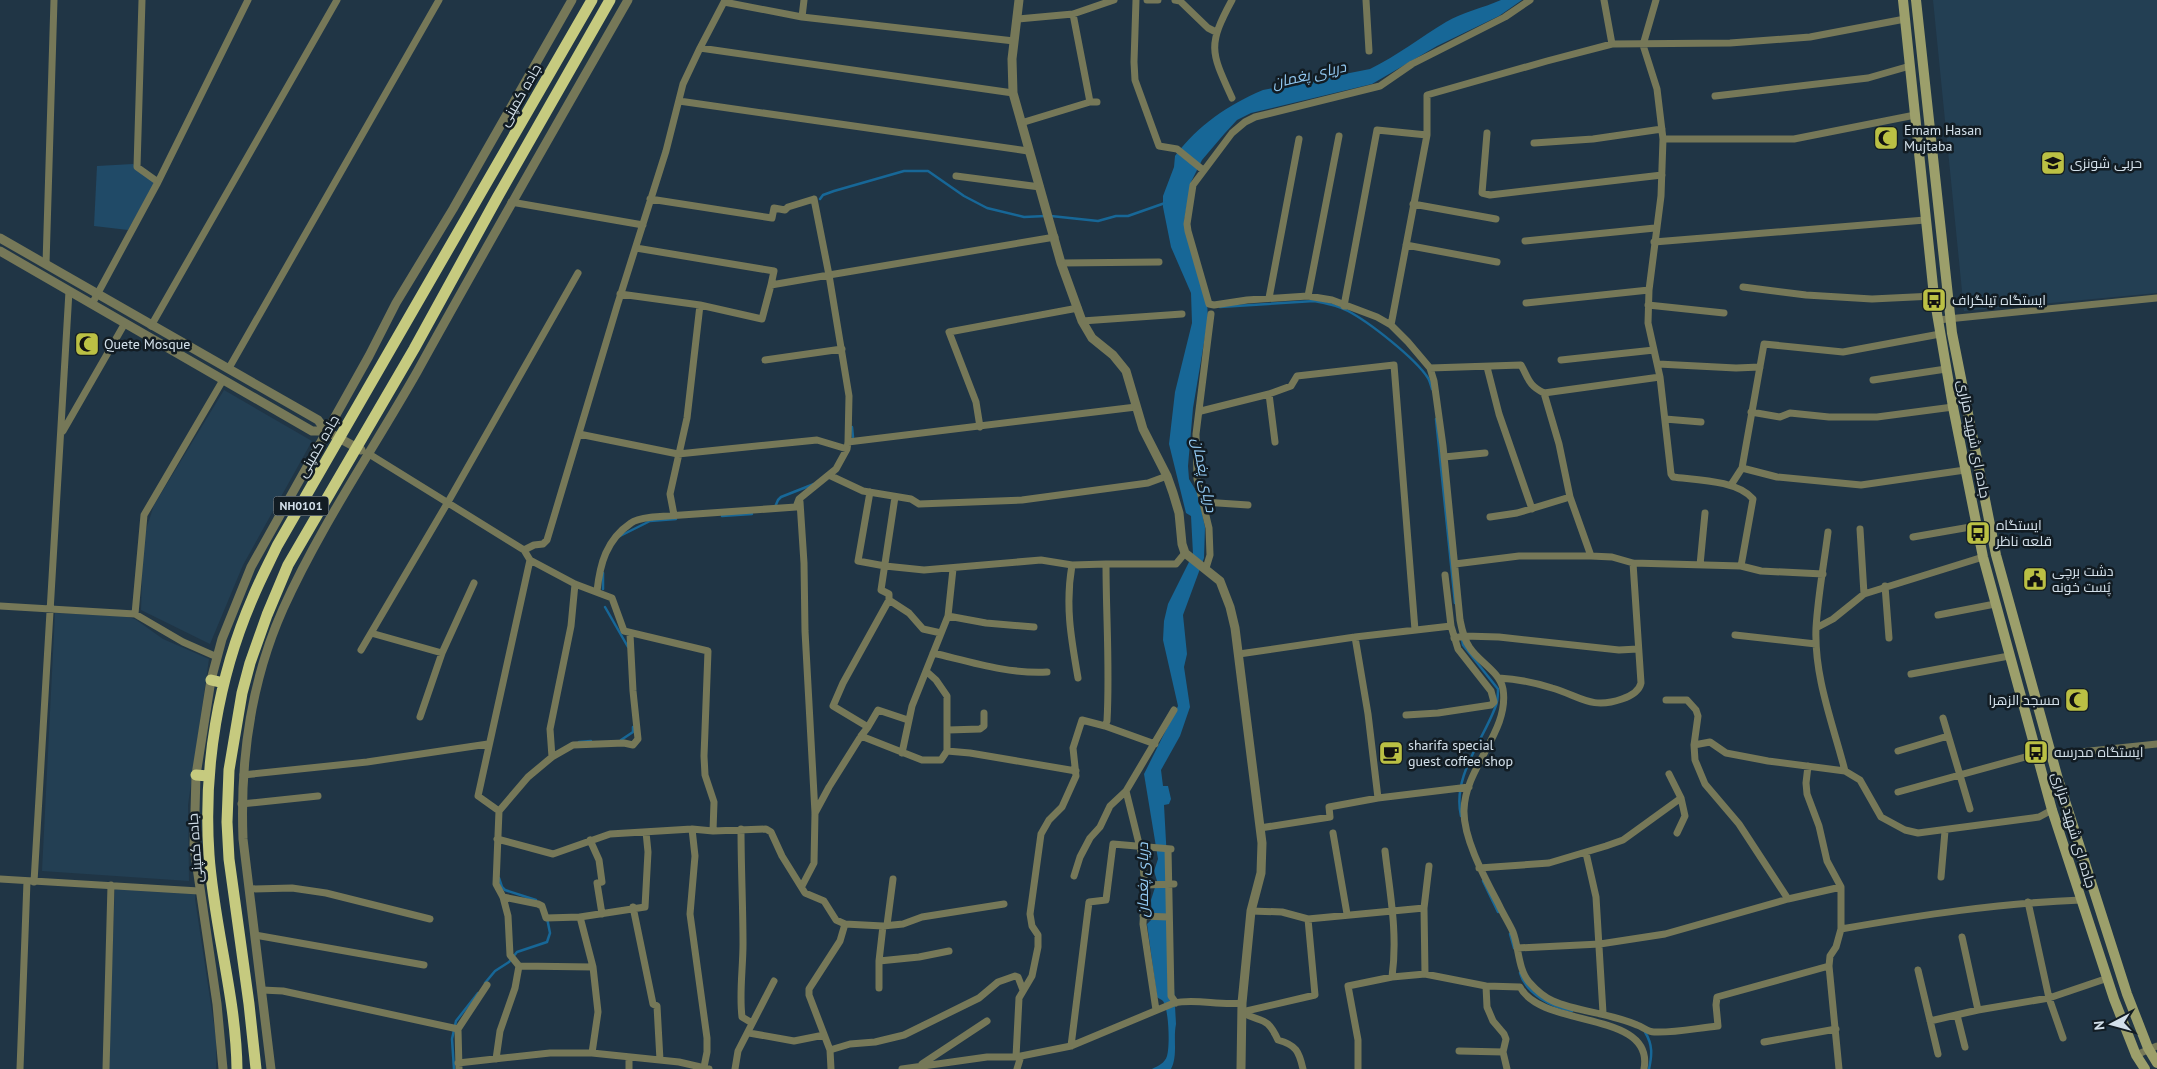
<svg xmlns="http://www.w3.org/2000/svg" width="2157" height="1069" font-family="'PT Sans',Cairo,sans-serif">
  <rect width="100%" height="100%" fill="#203545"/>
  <path fill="#233f53" d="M1933 0H2157V293L1964 311Z
    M224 390 312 441 243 565 210 644 141 610 143 539 154 505Z
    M55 613 124 616 135 619 163 639 209 659 188 805 189 881 42 871Z
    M115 884 195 891V899L216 1038V1069H108Z"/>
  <path fill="#204a67" d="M133 164 155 182 128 230 94 226 97 166Z"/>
  <path fill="#176797" d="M1501 0H1522L1499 16 1437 46 1372 84 1251 113 1237 120 1225 133 1202 160 1191 182 1184 222 1207 301 1208 319 1193 408 1188 466 1189 479 1198 494 1205 527 1204 558 1183 615 1187 654 1184 667 1190 707 1180 736 1161 770 1163 786H1168L1171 799 1169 804 1164 805 1176 1024C1173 1039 1178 1056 1171 1069H1152C1158 1066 1165 1063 1167 1056 1170 1047 1169 1009 1163 1001 1162 1000 1158 998 1157 997L1147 924 1152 919 1151 900 1157 881 1154 871 1158 859 1144 774 1178 706 1163 640 1164 621 1168 604 1193 554 1191 516 1186 513 1169 444 1175 392 1192 323 1191 293 1171 247 1163 207V196L1174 167 1175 156C1198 125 1228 105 1263 90L1370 69C1397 56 1421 37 1446 22 1463 12 1483 8 1501 0Z"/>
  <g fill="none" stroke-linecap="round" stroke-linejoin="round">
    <path stroke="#176797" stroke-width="2.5" d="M820 199 823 195 834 191 904 171H928L964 196 987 208 1024 217 1046 216
      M1051 216 1098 221 1116 216H1128L1165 203
      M1220 307 1314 301C1326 303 1337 305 1348 311 1369 322 1415 358 1428 378 1430 381 1431 386 1432 389
      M1436 419 1455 603
      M852 427 853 437
      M775 507 778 500 781 497 814 484
      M722 516 752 514
      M620 536 650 521 676 519
      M603 573V589
      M605 607 628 647
      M621 740 633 732V727
      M579 742 591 741
      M1461 816C1452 777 1482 742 1495 708 1498 702 1498 695 1498 689L1463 645 1462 640
      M499 878 502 887 505 890 536 900
      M1483 881 1498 912
      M1510 934 1514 948
      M1520 973C1526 994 1552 1007 1572 1011
      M485 983 495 971 509 962 517 952 547 942 550 933 547 918
      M1645 1032C1653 1045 1652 1055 1649 1069
      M454 1069 452 1039 456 1021 478 993"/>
    <path stroke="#767858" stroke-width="7" d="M142 0 137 167 158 182
      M1136 0 1134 62 1135 80 1159 146 1177 149 1203 170
      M1147 0H1158
      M1175 0 1180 1 1208 28 1216 32
      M1232 0C1207 46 1211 52 1232 98
      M1366 0 1369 51
      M1530 0 1505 17 1412 64 1380 86 1255 117 1245 122 1232 133 1193 185 1187 224 1188 231 1209 304 1214 305 1247 300 1308 296 1332 300 1377 317 1391 325 1408 342 1430 368 1434 381 1443 446 1460 620C1462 630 1464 640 1470 648 1479 662 1500 672 1503 689 1510 731 1465 767 1464 810 1463 839 1486 880 1499 905 1503 914 1509 923 1513 932 1519 948 1518 969 1529 982 1536 990 1544 997 1553 1001 1578 1012 1610 1013 1637 1025 1643 1027 1648 1032 1654 1032 1675 1033 1697 1028 1718 1026L1716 1005 1717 997 1829 966
      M1604 0 1612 44
      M1656 0 1643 45 1657 89 1663 139 1661 196 1649 290 1648 323 1660 377 1671 474 1673 477C1696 480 1737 480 1753 499L1741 566
      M1073 14 1090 102
      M802 17 804 0
      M1018 19 1073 14 1114 0
      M700 48 724 2 802 17 1014 41
      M1715 96 1868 78 1910 66
      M679 101 1028 151
      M1021 123 1090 102H1097
      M1487 133 1482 193 1490 195 1662 175
      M1663 139H1794L1915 115
      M1534 143 1593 139 1662 129
      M956 176 1040 187
      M511 202 643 225
      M1413 204 1496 219
      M1525 241 1655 228
      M1654 242 1925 220
      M1406 245 1497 262
      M636 248 774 271 771 285 829 275 814 199 788 207 785 210 774 208 772 218 650 199
      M1061 263 1159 262
      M46 264 54 0
      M1743 287 1806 295 1872 299 1934 296
      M620 294 700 305 687 418 670 494 674 515
      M1308 296 1339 136
      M1269 298 1299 139
      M1526 303 1649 290
      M92 304 158 182 248 0
      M700 305 762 319 771 285
      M1648 305 1724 313
      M1344 306 1377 130 1427 135
      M1938 320 2157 298
      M1082 321 1182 314
      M1391 325 1427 135V95L1547 61 1612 44 1730 43 1810 37 1905 19
      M151 326 337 0
      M765 360 842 349
      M1561 360 1654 350
      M1658 364 1736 368 1760 367
      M1487 367 1499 414 1532 509
      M229 368 439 0
      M1430 368 1521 365C1529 379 1528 385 1544 393L1660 377
      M1873 380 1946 369
      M1544 393 1559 444 1570 497 1591 556
      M1269 394 1275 442
      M1201 411 1269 394 1291 386 1297 376 1394 365 1415 630
      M1751 412 1780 417 1790 413 1829 417H1877L1953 407
      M1665 419 1701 422
      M980 427 976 402 949 332 1078 308
      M63 431 125 323
      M579 434 678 454 817 440 847 449
      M848 442 1136 407
      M369 454 524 550 530 560 575 584 612 598 624 631 708 651 704 756 705 775 714 802 713 831
      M1444 457 1485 453
      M1742 468 1777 477 1861 485 1965 470
      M831 476 863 491 911 499 919 504 1022 500 1148 483 1167 476
      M1731 485 1742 468 1764 344 1843 352 1940 334
      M870 492 858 561 885 566 924 570 1041 560 1072 565 1106 564C1106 617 1110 668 1107 721L1105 726 1082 720 1073 748 1076 776 1062 807 1049 820 1041 834 1030 914 1032 926 1038 935V947L1032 976 1019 998 1016 1057 1021 1056 1017 1069
      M800 502 804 563 805 631 815 813 814 863 802 886
      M1203 502 1248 505
      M1490 517 1517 513 1570 497
      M1860 529 1864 594
      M1913 537 1976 526
      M524 550 534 545 543 544 547 540 617 306 666 151 683 84 700 48 1013 93
      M1106 564H1176L1185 553
      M1455 564 1519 556H1591L1612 557 1633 563 1741 566 1761 571 1823 574
      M1072 565C1065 605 1071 638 1078 678
      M1700 565 1705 513
      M1206 568 1210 555 1209 528 1197 479 1196 434 1211 314
      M1885 586 1889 638
      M597 591C600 564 606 540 631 523 636 519 646 518 653 517L796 507 799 499 836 469 847 449 848 442 849 396 829 275 1055 237
      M889 600 909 613 923 629 941 633
      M0 606 135 614 183 642 217 657
      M135 614 144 515 223 380
      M1938 615 1995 604
      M948 616 986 623 1034 627
      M1816 628C1818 595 1824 564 1828 532
      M371 633 442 653
      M1735 635 1816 644
      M1355 637 1368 714 1378 798
      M1454 638 1464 636 1499 637 1619 650 1638 649
      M361 650 448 502 578 273
      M933 653C971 662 1008 674 1047 672
      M1239 654 1355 637 1451 626
      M1911 674 2009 656
      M1499 678C1516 679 1536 683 1552 688 1580 696 1591 710 1622 699 1631 696 1639 692 1641 683L1633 563
      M1406 715 1438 713 1491 705 1494 702 1491 691 1458 649 1451 626 1445 575
      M420 717 442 653 474 583
      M1943 718 1970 809
      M1105 726 1155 744
      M868 727 878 710 908 720
      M948 730 980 729 984 726V713
      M861 736 868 727 833 706 843 683 889 600V594L881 590 895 497
      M1694 745 1710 742 1726 753 1768 761 1845 771 1860 780 1881 817 1905 830 1918 833 2039 817 2052 810
      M947 751 970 753 1076 771
      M1898 751 1948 736
      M902 753 912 706 948 616 953 569
      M552 757 573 745 624 743 633 745 638 739 633 691 630 634
      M1808 766 1806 783 1807 794 1819 826 1827 861 1841 887V929L1836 947 1830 956 1829 966 1839 1069
      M1845 771C1833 724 1814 677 1816 628L1833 619 1864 594 1983 557
      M1669 774 1681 798 1685 816 1677 833
      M243 775 367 762 488 744
      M1898 792 2036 754 2051 755 2157 744
      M241 804 318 796
      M499 811 528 777 552 757 550 729 571 626 575 584
      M815 813 829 787 861 736 922 760H941L947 751V696L936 680 926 671
      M1260 828 1330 817 1329 807 1378 798 1469 787
      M692 829 695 856 690 914 707 1038V1052L704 1067
      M741 829C741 868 743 906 743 944 743 969 739 993 742 1017L752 1023
      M1333 833 1347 914
      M497 839 553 854 610 834 692 829 713 831 766 829 771 832 782 856 805 893 824 901 836 920 845 924 883 926 903 924 922 917 1004 904
      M590 840 599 860 602 882 597 883 602 914
      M1168 849 1171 996 1176 1003
      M1385 851C1390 894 1398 934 1392 977
      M1586 853 1596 897 1603 1013
      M1479 868 1549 863 1606 846 1623 840 1681 798
      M1074 876 1080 857 1090 838 1100 827 1110 806 1126 791
      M1941 877 1945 831
      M0 879 199 891
      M34 882 69 291
      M1145 885 1174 884
      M249 889 292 888 326 893 430 919
      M503 897 538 904 542 906 546 918 580 917 645 907 648 852 646 832
      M1788 899 1841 887
      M2028 902 2049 998 2063 1038
      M633 907 653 1004 657 1006 660 1060
      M1251 911 1282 912 1308 919 1424 908
      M1143 916 1168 917
      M580 917 593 967 598 1012 592 1053
      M887 925 893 879
      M1841 929C1921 915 2000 903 2081 900
      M255 935 424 965
      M1962 937 1978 1010
      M1517 948 1600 944 1665 934 1788 899 1739 824 1705 784 1695 760 1694 745 1698 716 1696 710 1687 700H1666
      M879 961 919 957 949 951
      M519 966 593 967
      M1918 970 1938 1054
      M1425 974 1424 908 1429 866
      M1486 986 1487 1007 1493 1021 1504 1034 1506 1039 1503 1052 1507 1069
      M879 988V961L883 926
      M262 990 283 991 458 1029
      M1156 1010 1143 924 1145 887 1142 856 1126 791 1174 710
      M1242 1012 1315 995 1308 919
      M1242 1012C1261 1024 1266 1014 1278 1040 1296 1045 1299 1051 1303 1069
      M1957 1015 1965 1047
      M1930 1021 1978 1010 2049 998 2108 978
      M749 1033 794 1041 824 1035
      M1764 1042 1836 1029
      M1071 1046 1089 902 1106 900 1113 844 1171 849
      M830 1050 850 1044 875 1042 904 1035 979 998 998 982 1015 976 1018 977 1023 990
      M1459 1051 1503 1052
      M2136 1055 2157 1046
      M1021 1056 1071 1046 1174 1003C1196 998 1219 1006 1242 1003
      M496 1059 500 1031 515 988 519 966 510 955 508 916 503 897 496 884 499 811 478 796 530 560
      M629 1059V1069
      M458 1063 550 1053H592L679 1062 709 1069
      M922 1064 987 1021
      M20 1069 27 881
      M106 1069 111 885
      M459 1069 458 1029 487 985
      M735 1069 738 1051 774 981
      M831 1069 830 1050 809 995V989L840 941 845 924
      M902 1069 987 1057H1016
      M1358 1069V1040L1348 986 1392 977 1425 974 1486 986 1520 987C1542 1029 1655 1010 1644 1069"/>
    <path stroke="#767858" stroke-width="9" d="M1019 0 1012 59 1013 93 1061 263 1082 321 1092 338 1113 355 1126 371 1143 429 1167 476 1173 493 1179 513 1182 544 1185 553 1220 581 1230 607 1235 628 1262 843 1261 873 1251 911 1242 1003 1241 1069
      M0 238 318 420 326 431 361 450
      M0 251 312 431H326
      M223 1069 217 1004 194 847 196 775 211 680 222 639 251 567 369 356 396 303 453 209 572 0
      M271 1069 243 839C240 761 251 681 283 609 320 527 372 451 417 372 486 247 557 124 628 0"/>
    <path stroke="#9c9f6b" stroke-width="10" d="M1903 0 1934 296 1953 407 1983 557 2052 810 2114 999 2136 1055 2145 1069
      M1916 0 1952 333 1996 555 2058 779 2127 994 2148 1048 2157 1063"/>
    <path stroke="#c6ca7f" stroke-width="11" d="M211 680 224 683
      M196 775 208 776
      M237 1069C236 997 214 927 209 855 203 768 218 677 253 597 260 580 269 563 277 546L592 0
      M256 1069 249 1004 229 859 227 822 229 770 242 693 250 663 267 615 288 565 414 349 497 198 610 0"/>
  </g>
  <defs>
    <symbol id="mosque-square" viewBox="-11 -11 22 22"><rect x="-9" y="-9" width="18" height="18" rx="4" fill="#bbc044" stroke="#121c23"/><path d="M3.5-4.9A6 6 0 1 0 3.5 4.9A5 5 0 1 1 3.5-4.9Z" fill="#111"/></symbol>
    <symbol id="university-square" viewBox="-11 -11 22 22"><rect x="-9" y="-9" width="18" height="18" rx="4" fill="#bbc044" stroke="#121c23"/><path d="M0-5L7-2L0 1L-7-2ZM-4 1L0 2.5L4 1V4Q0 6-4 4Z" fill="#111"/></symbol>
    <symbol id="bus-square" viewBox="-11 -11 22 22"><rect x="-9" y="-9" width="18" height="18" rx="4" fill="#bbc044" stroke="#121c23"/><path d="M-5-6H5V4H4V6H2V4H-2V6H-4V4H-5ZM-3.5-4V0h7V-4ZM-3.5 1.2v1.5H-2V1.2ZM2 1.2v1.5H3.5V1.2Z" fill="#111"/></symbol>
    <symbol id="civic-square" viewBox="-11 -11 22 22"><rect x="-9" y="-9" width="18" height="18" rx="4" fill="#bbc044" stroke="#121c23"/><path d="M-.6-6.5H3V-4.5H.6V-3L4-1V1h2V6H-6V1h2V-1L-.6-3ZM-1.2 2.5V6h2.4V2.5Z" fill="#111"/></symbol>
    <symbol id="cafe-square" viewBox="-11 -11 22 22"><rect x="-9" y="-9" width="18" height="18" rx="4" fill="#bbc044" stroke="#121c23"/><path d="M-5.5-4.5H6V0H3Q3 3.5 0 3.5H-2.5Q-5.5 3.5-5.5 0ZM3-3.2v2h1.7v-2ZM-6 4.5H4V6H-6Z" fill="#111"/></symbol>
  </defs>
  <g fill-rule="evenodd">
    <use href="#mosque-square" x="1872" y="124" width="28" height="28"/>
    <use href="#university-square" x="2039" y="149" width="28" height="28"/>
    <use href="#bus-square" x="1920" y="286" width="28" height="28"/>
    <use href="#mosque-square" x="73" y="330" width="28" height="28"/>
    <use href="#bus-square" x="1964" y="519" width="28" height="28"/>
    <use href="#civic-square" x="2021" y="565" width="28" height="28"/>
    <use href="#mosque-square" x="2063" y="686" width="28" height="28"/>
    <use href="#bus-square" x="2022" y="738" width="28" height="28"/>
    <use href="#cafe-square" x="1377" y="739" width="28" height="28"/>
  </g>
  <g text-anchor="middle" stroke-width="5" stroke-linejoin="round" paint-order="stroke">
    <rect fill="#121c23" stroke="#99a5ae" stroke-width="1" x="273.5" y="496.5" width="55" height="19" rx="4"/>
    <g font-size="12" font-weight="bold" fill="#d3e0ea">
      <text x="301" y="510">NH0101</text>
    </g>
    <g font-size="14" fill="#d3e0ea" stroke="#121c23">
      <text transform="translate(520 95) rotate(-60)" y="5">جاده کمپنی</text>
      <text transform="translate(1974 439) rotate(79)" y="5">جاده ای شهید مزاری</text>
      <text transform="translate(318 446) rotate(-60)" y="5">جاده کمپنی</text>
      <text transform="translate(2074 830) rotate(73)" y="5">جاده ای شهید مزاری</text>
      <text transform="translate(195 848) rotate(-94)" y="5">جاده کمپنی</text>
    </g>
    <g font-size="14" fill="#d3e0ea" stroke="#121c23" text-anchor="start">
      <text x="1904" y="135">Emam Hasan<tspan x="1904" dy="16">Mujtaba</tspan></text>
      <text x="2070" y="168">حربی شونزی</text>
      <text x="1952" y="305">ایستگاه تیلگراف</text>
      <text x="104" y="349">Quete Mosque</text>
      <text x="1996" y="530">ایستگاه<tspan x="1996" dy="16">قلعه ناظر</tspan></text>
      <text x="2052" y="576">دشت برچی<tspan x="2052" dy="16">پُست خونه</tspan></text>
      <text x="2060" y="705" text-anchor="end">مسجد الزهرا</text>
      <text x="1408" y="750">sharifa special<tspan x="1408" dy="16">guest coffee shop</tspan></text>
      <text x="2054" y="757">ایستگاه مدرسه</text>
    </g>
    <g font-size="15" font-style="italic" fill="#93caf3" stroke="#121c23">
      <text transform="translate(1309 75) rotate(-13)" y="5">دریای پغمان</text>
      <text transform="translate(1204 475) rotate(79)" y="5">دریای پغمان</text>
      <text transform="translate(1143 880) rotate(-90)" y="5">دریای پغمان</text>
    </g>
  </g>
  <g transform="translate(2112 1024) rotate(264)" stroke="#121c23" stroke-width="4" paint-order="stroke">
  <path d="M0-4L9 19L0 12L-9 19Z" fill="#d3e0ea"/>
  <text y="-8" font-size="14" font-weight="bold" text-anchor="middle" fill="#d3e0ea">N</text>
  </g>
</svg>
